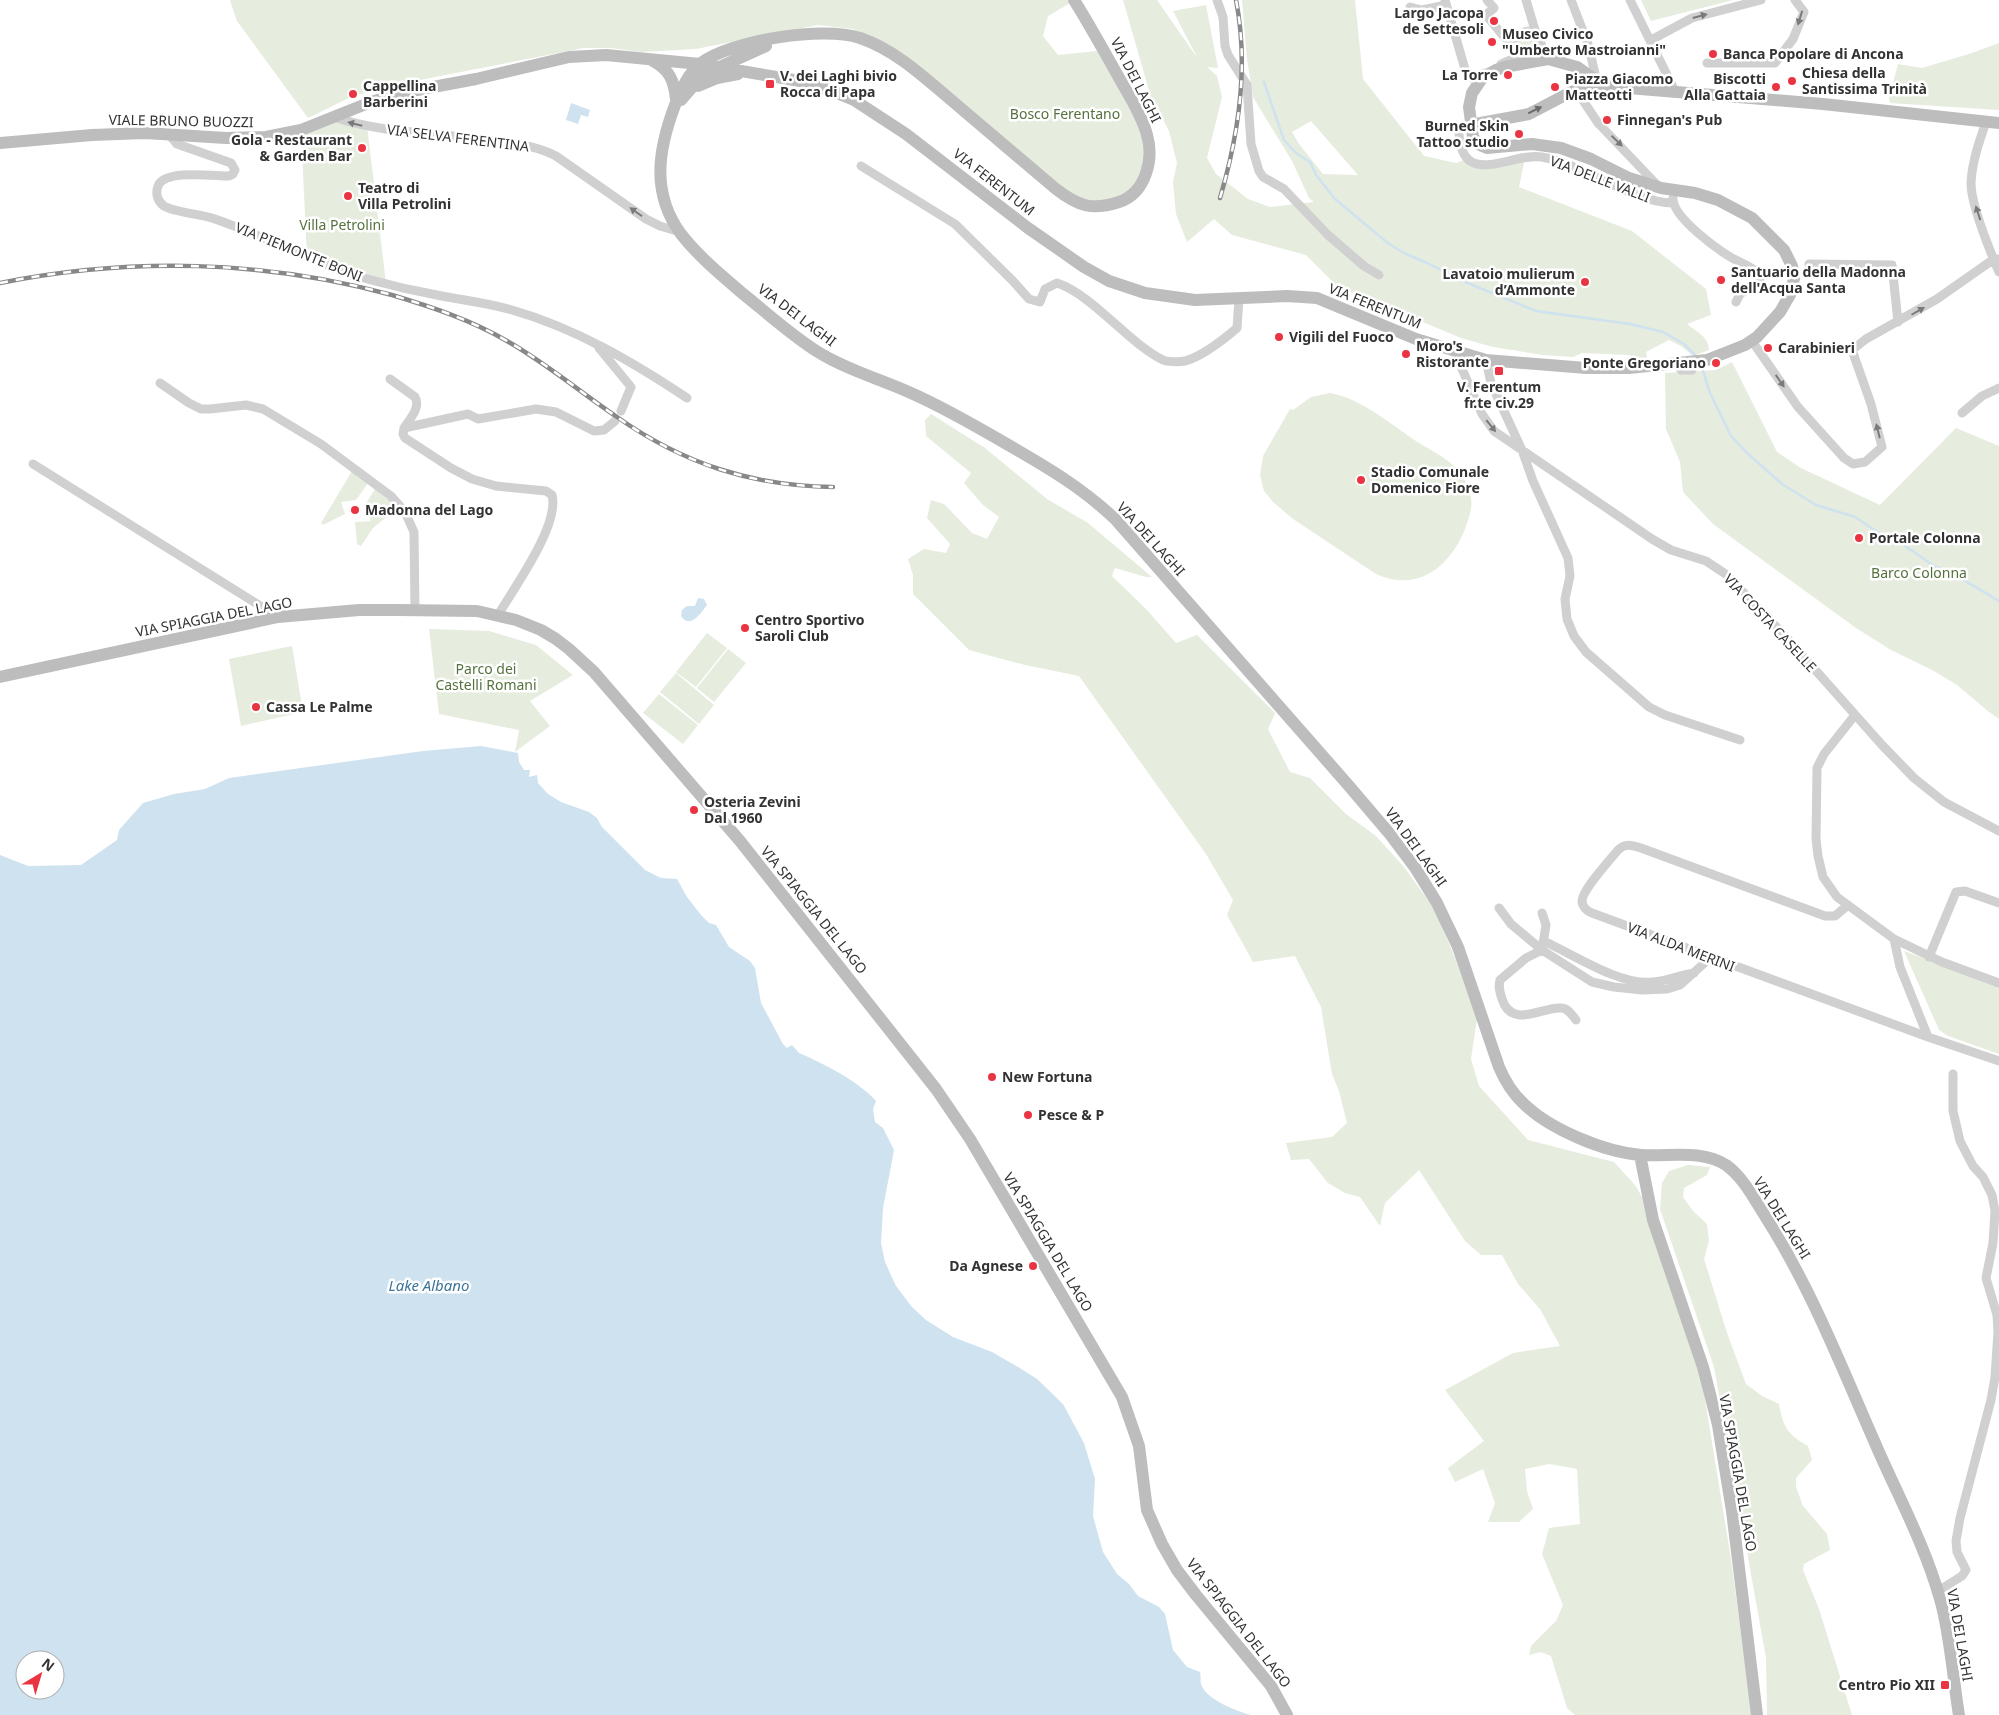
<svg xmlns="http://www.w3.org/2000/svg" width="1999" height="1715" font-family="'Noto Sans',sans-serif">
  <rect width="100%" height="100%" fill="#fff"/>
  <path fill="#e6ecde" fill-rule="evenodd" d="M230 0H1067L1070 3 1048 16 1043 36 1058 55 1097 51 1137 118 1143 137 1146 162 1134 185 1125 196 1101 204 1082 202 1062 190 916 64 888 44 853 29 818 25 696 49 641 52 611 48H584L389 86 351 97 308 118 237 21Z
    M1123 0H1157L1198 59 1173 11 1206 5 1218 68 1207 67 1217 76 1222 97 1207 158 1216 174 1248 199 1270 207 1314 202 1309 198 1292 161 1253 97 1247 59 1242 0H1355L1363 79 1424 156 1456 163 1467 159 1477 166 1525 158 1519 187 1632 231 1706 289 1711 315 1687 324C1698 333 1708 336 1709 350L1693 356 1681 346 1669 340 1646 352 1647 358 1639 359 1628 355 1582 353 1573 357 1543 355 1493 347 1461 338 1337 286 1306 255 1232 235 1214 219 1187 242 1176 214 1173 182 1177 163 1169 131 1150 94ZM1311 121 1358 175 1323 174 1299 144 1292 132Z
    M1641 0H1733L1651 21Z
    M1530 33C1542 42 1542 56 1524 53L1514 43Z
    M1999 43V110L1890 103 1889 98 1898 64 1922 68 1969 54Z
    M334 117 367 126 386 283 307 257 301 130Z
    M1732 362 1777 452 1801 468 1880 505 1956 428 1999 446V719L1989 712 1957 685 1934 671 1891 650 1856 628 1713 524 1683 492 1680 462 1666 429 1665 373 1716 370Z
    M1330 393C1361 398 1393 426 1419 443 1431 450 1444 457 1454 466 1463 474 1470 488 1471 499 1473 508 1468 520 1465 529 1450 567 1417 593 1376 574L1293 519 1273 502 1264 491 1260 475 1263 456 1290 409 1293 410 1311 397Z
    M931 414 985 448 1047 499 1088 523 1152 577H1146L1115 568 1112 576 1147 610 1176 643 1197 635 1275 713 1268 729 1290 772 1310 778 1346 814 1376 836 1404 867 1435 910 1455 958 1477 1019 1471 1059 1479 1086 1528 1140 1614 1162 1635 1185 1648 1207 1700 1369 1731 1559 1752 1715H1575L1567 1708 1551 1656 1541 1652 1529 1655 1531 1646 1556 1621 1563 1605 1542 1554 1549 1528 1580 1524 1577 1469 1549 1464 1525 1469 1527 1491 1533 1509 1519 1522H1488L1495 1503 1483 1469 1455 1482 1448 1468 1484 1441 1445 1390 1513 1353 1560 1346 1540 1309 1518 1284 1502 1255H1481L1465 1241 1419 1170 1385 1203 1380 1226 1360 1197 1345 1193 1328 1183 1309 1159 1291 1160 1286 1143 1332 1137 1347 1123 1339 1091 1332 1074 1321 1007 1295 956 1253 962 1227 915 1233 900 1206 854 1079 676 1025 665 969 650 913 594V575L908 559 924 549 946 553 950 544 927 518 931 500 944 504 972 533 987 539 999 517 983 505 964 483 971 473 926 436 925 420Z
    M352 471 368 483 356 500 341 502 345 514 323 525 321 523Z
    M375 489 390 501 395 510 373 528 361 546 357 544 355 522 371 521 365 505Z
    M429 629 489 631 536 645 573 675 530 701 550 726 515 752 519 730 439 714Z
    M707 633 727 648 696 687 676 672Z
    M292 646 303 712 241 726 229 659Z
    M728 649 746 663 714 702 697 688Z
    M676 673 714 705 699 724 660 692Z
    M659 694 698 725 683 744 643 713Z
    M1904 951 1999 986V1054L1948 1036 1939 1030Z
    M1688 1165 1710 1167 1707 1175 1684 1188 1683 1197 1693 1211 1707 1224 1709 1241 1704 1259 1727 1333 1746 1384 1762 1396 1779 1404C1783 1427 1787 1434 1808 1446L1812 1460 1796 1478V1487L1803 1506 1827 1534 1830 1550 1804 1564 1803 1570 1819 1609 1852 1715H1767L1766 1658 1714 1367 1660 1209 1662 1183 1669 1171Z"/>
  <path fill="#cee2ef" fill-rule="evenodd" d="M571 103 590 110 588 117 581 115 578 124 566 120Z
    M698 598 704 599 707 605C701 613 690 630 681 616L682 610 687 606H695Z
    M481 746 518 753 519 762 524 770H530L529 777 537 775 538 783 548 794 561 802 589 812 597 818 602 827 645 870 661 878 677 879 687 897 701 915 709 923 716 925 729 947 750 961 755 968 761 1003 783 1044 787 1048 792 1045 799 1053C824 1064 857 1080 876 1101L873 1109 875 1122 883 1128 894 1150 883 1208 881 1243 885 1262 896 1286 912 1307 926 1320 953 1337 992 1352 1018 1367 1037 1379 1063 1404 1084 1443 1095 1479 1093 1516 1103 1552 1117 1574 1129 1584 1138 1596 1159 1607 1165 1614 1173 1650 1187 1667 1200 1672C1201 1675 1200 1680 1201 1684 1206 1700 1237 1711 1251 1715H0V855L28 866 81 865 117 840 119 830 143 803 174 794 205 789 229 778 423 751ZM25 1660H55V1690H25Z"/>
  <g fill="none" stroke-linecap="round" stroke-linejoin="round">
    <path stroke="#cee2ef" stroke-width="2.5" d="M1264 82 1284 140 1296 153 1310 162 1316 175 1335 199 1389 244 1404 253 1427 263 1465 282 1536 311 1630 324 1663 332 1684 344 1695 355
      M1703 371 1710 393 1731 436 1748 454 1782 484 1816 505 1855 517 1879 533 1898 541 1934 566 1962 579 1999 601"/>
    <path stroke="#d0d0d0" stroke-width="9" d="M1217 0 1223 17 1225 46 1228 55 1247 85 1251 144 1259 171 1263 177 1284 189 1328 235 1364 266 1379 275
      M1445 0 1467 76 1472 78 1485 73
      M1487 0 1494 8 1486 15 1523 60
      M1526 0 1535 30 1548 59
      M1571 0 1588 44 1597 82
      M1630 0 1676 93
      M1410 7 1422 10 1446 5
      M1651 40 1692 18 1761 0
      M1510 45 1524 32 1535 30
      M1707 63H1775L1793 39 1804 12 1795 0
      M1501 64 1519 56
      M1576 90 1598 123 1660 188
      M334 117C383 134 444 133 497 141 517 144 537 146 556 156L646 219 660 226 680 232
      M1986 122C1979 142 1972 162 1971 183 1971 205 1990 251 1999 272
      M1459 133C1462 190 1511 152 1542 157 1586 165 1631 202 1673 203
      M171 134 172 138 177 144 231 163 235 170 233 174 229 176C213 176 165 169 158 186 155 194 158 202 164 206 173 212 200 214 212 218 266 236 316 265 371 280 393 286 415 291 437 295 462 300 487 303 512 310 575 328 633 362 687 398
      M861 166 955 224 1013 281 1029 299 1040 302 1045 289 1057 283C1093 295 1127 342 1163 360 1167 362 1180 362 1185 361 1203 356 1223 340 1237 328L1239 298
      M1673 198C1672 217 1717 249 1732 258 1742 263 1752 267 1760 274V282L1740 294 1736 302
      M1809 264 1892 265 1898 322
      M1752 341 1798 407 1844 458 1853 464 1865 462 1882 447 1871 404 1852 350 1866 339 1937 299 1994 259H1999
      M599 348 631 387 621 411
      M1454 351 1482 414 1494 431 1652 539 1671 550 1706 561 1727 575 1786 637 1882 745 1914 778 1944 802 1999 831
      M1486 360 1491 383 1522 450 1533 481 1568 558 1570 576 1565 599 1567 619 1574 636 1586 652 1649 707 1665 715 1740 740
      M1677 364 1681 370H1692
      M390 379 415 397C421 407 410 419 404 428
      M160 383 189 403 201 409H210L246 405 263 409 321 444 391 496 405 512 414 532 415 610
      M1962 413 1982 396 1999 388
      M33 464 278 617
      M498 615C514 588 560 525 552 495L546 491 496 486 472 479 451 468 405 438 403 434 404 428 468 414 478 419 536 409 556 412 594 431 604 430 615 421
      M1848 905 1835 916H1825L1641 848C1632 845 1625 843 1618 850 1610 860 1581 891 1582 902 1583 908 1587 911 1592 913L1928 1037 1900 967 1894 939 1837 897 1823 877 1818 856 1816 839 1817 768 1824 754 1855 715
      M1499 908 1511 924 1542 950
      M1542 913 1546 925 1542 950
      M1894 939 1942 962 1999 983
      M1548 943C1577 957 1622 986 1653 982 1667 981 1680 975 1694 973
      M1929 957 1956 892 1965 891 1999 903
      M1576 1020C1572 1015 1568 1008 1561 1008 1544 1006 1512 1030 1502 999 1500 993 1498 987 1500 980L1526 958 1542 950 1592 982 1614 987 1642 990 1667 989 1680 985 1710 958
      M1928 1037 1999 1061
      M1938 1591 1962 1576 1966 1570 1957 1552 1956 1541 1960 1518 1991 1400 1995 1377 1998 1332 1997 1315 1986 1278 1993 1243 1995 1211 1992 1195 1983 1177 1973 1166 1960 1141 1953 1111V1074"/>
    <path stroke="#bdbdbd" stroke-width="12" d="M1074 0C1091 27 1106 55 1122 83 1131 99 1142 116 1147 135 1154 159 1146 193 1119 202 1092 211 1078 206 1056 189 1023 161 990 133 957 105 927 80 898 51 860 38 823 26 732 40 701 63 688 73 681 90 675 105 658 150 651 193 681 234 698 256 721 275 742 293 767 313 791 335 818 352 847 370 880 379 911 393 943 407 974 425 1005 443 1045 466 1083 488 1116 520L1349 786 1389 833 1416 869 1437 903 1458 947 1499 1067C1505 1081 1512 1093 1523 1103 1549 1129 1604 1152 1641 1155 1668 1157 1701 1149 1726 1165 1743 1177 1754 1199 1765 1216 1811 1288 1841 1366 1875 1443 1897 1494 1925 1545 1940 1599 1950 1633 1953 1679 1959 1715
      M653 61C670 70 674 81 676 99
      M698 86 717 78 738 74
      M681 100 700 78 711 71 766 46
      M1470 125 1529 114 1571 92 1597 82
      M0 143 92 135 145 133 226 138 266 137 301 130 371 102 401 93 476 79 569 57 606 55 700 64 800 81 832 91 854 100 906 134 1028 228 1084 267 1109 281 1145 293 1195 300 1287 296 1317 298 1416 339 1486 360 1586 368H1629L1707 360 1745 345 1757 337 1780 312 1791 293 1794 278 1792 266 1784 250 1752 218 1718 200 1695 193 1661 188 1629 178 1591 159 1561 148 1532 144 1487 148 1478 144 1473 137 1469 107 1472 93 1483 77 1496 70 1505 67 1548 59 1577 67 1604 86 1823 104 1999 123
      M0 677 278 617 359 610H399L477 611 516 620 541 630 556 639 569 649 594 672 740 841 936 1089 970 1139 1122 1397 1139 1446 1147 1510 1162 1544 1177 1570 1196 1595 1271 1686 1287 1715
      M1640 1155 1653 1220 1703 1367 1718 1425 1732 1511 1757 1715"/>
    <defs>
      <path id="rail" d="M1220 198C1239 134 1249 66 1236 0
        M0 283C130 257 264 260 392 295 432 307 471 320 507 341 546 363 580 392 617 417 684 464 752 486 833 487"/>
    </defs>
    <use href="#rail" stroke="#888" stroke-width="4.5"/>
    <use href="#rail" stroke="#fff" stroke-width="2.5" stroke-dasharray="8" stroke-linecap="butt"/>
  </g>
  <defs><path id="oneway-solid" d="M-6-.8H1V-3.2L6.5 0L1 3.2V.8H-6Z" transform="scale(1.25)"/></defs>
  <g fill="#7a7a7a">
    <use href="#oneway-solid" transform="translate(1700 16) rotate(-15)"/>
    <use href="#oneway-solid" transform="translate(1800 18) rotate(107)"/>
    <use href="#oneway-solid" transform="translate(355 124) rotate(-166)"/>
    <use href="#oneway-solid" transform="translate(1617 141) rotate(44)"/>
    <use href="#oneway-solid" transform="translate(636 212) rotate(-145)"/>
    <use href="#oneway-solid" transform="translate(1978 213) rotate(-108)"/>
    <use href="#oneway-solid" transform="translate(1918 311) rotate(-30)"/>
    <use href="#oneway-solid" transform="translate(1780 381) rotate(55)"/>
    <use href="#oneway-solid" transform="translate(1491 426) rotate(51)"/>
    <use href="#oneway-solid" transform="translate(1878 431) rotate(-104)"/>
  </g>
  <use fill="#6a6a6a" href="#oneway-solid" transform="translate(1535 110) rotate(-26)"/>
  <g fill="#ea3442" stroke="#fff" stroke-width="2">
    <circle cx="1494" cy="21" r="5"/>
    <circle cx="1492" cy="42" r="5"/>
    <circle cx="1713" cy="54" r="5"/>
    <circle cx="1508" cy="75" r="5"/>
    <circle cx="1792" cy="81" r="5"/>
    <rect x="765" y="79" width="10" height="10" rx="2.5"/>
    <circle cx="1555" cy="87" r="5"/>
    <circle cx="1776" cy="87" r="5"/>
    <circle cx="353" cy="94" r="5"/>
    <circle cx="1607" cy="120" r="5"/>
    <circle cx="1519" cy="134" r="5"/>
    <circle cx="362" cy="148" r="5"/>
    <circle cx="348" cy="196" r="5"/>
    <circle cx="1721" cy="280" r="5"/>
    <circle cx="1585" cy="282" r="5"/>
    <circle cx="1279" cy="337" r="5"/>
    <circle cx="1768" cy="348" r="5"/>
    <circle cx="1406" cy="354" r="5"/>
    <circle cx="1716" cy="363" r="5"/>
    <rect x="1494" y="366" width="10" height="10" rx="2.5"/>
    <circle cx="1361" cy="480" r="5"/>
    <circle cx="355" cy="510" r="5"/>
    <circle cx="1859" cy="538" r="5"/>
    <circle cx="745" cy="628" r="5"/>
    <circle cx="256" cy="707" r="5"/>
    <circle cx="694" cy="810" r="5"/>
    <circle cx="992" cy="1077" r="5"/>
    <circle cx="1028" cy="1115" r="5"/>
    <circle cx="1033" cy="1266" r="5"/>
    <rect x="1940" y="1680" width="10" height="10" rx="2.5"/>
  </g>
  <g text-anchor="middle" stroke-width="5" stroke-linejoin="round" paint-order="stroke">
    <g font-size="14" font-weight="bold" fill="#333" stroke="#fff" text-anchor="start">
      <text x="1484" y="18" text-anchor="end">Largo Jacopa<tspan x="1484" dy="16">de Settesoli</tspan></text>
      <text x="1502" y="39">Museo Civico<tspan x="1502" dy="16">"Umberto Mastroianni"</tspan></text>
      <text x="1723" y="59">Banca Popolare di Ancona</text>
      <text x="1802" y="78">Chiesa della<tspan x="1802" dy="16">Santissima Trinità</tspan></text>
      <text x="1498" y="80" text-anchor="end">La Torre</text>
      <text x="780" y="81">V. dei Laghi bivio<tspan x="780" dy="16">Rocca di Papa</tspan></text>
      <text x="1565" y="84">Piazza Giacomo<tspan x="1565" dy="16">Matteotti</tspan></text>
      <text x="1766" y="84" text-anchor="end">Biscotti<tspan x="1766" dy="16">Alla Gattaia</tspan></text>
      <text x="363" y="91">Cappellina<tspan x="363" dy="16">Barberini</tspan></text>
      <text x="1617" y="125">Finnegan's Pub</text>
      <text x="1509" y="131" text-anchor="end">Burned Skin<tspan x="1509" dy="16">Tattoo studio</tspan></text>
      <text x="352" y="145" text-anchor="end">Gola - Restaurant<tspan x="352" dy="16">&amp; Garden Bar</tspan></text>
      <text x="358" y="193">Teatro di<tspan x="358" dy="16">Villa Petrolini</tspan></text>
      <text x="1731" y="277">Santuario della Madonna<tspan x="1731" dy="16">dell'Acqua Santa</tspan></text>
      <text x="1575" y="279" text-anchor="end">Lavatoio mulierum<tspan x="1575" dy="16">d’Ammonte</tspan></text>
      <text x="1289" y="342">Vigili del Fuoco</text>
      <text x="1416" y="351">Moro's<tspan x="1416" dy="16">Ristorante</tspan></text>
      <text x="1778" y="353">Carabinieri</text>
      <text x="1706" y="368" text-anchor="end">Ponte Gregoriano</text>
      <text x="1499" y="392" text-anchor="middle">V. Ferentum<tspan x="1499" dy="16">fr.te civ.29</tspan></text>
      <text x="1371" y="477">Stadio Comunale<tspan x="1371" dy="16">Domenico Fiore</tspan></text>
      <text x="365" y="515">Madonna del Lago</text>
      <text x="1869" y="543">Portale Colonna</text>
      <text x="755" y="625">Centro Sportivo<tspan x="755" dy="16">Saroli Club</tspan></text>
      <text x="266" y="712">Cassa Le Palme</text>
      <text x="704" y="807">Osteria Zevini<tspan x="704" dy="16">Dal 1960</tspan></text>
      <text x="1002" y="1082">New Fortuna</text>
      <text x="1038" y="1120">Pesce &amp; P</text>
      <text x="1023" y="1271" text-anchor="end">Da Agnese</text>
      <text x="1935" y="1690" text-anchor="end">Centro Pio XII</text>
    </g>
    <g font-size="14" fill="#333" stroke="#fff">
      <text transform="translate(1136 80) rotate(63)" y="5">VIA DEI LAGHI</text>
      <text transform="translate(181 121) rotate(1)" y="5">VIALE BRUNO BUOZZI</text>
      <text transform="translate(458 138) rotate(7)" y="5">VIA SELVA FERENTINA</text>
      <text transform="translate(1600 179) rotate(21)" y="5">VIA DELLE VALLI</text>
      <text transform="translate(994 182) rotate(38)" y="5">VIA FERENTUM</text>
      <text transform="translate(299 252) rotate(22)" y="5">VIA PIEMONTE BONI</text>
      <text transform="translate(1375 306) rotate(22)" y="5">VIA FERENTUM</text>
      <text transform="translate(797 315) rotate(37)" y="5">VIA DEI LAGHI</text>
      <text transform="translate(1151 539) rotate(48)" y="5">VIA DEI LAGHI</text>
      <text transform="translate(214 617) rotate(-11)" y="5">VIA SPIAGGIA DEL LAGO</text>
      <text transform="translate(1770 623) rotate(47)" y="5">VIA COSTA CASELLE</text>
      <text transform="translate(1416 847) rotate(54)" y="5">VIA DEI LAGHI</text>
      <text transform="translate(814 910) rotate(51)" y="5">VIA SPIAGGIA DEL LAGO</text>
      <text transform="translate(1681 947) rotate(21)" y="5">VIA ALDA MERINI</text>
      <text transform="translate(1782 1218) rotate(58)" y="5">VIA DEI LAGHI</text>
      <text transform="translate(1048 1242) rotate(59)" y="5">VIA SPIAGGIA DEL LAGO</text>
      <text transform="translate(1738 1473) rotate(80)" y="5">VIA SPIAGGIA DEL LAGO</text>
      <text transform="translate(1239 1623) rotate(52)" y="5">VIA SPIAGGIA DEL LAGO</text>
      <text transform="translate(1960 1635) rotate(80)" y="5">VIA DEI LAGHI</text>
    </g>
    <g font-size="14" fill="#56713e" stroke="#fff">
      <text x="1065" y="119">Bosco Ferentano</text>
      <text x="342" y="230">Villa Petrolini</text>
      <text x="1919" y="578">Barco Colonna</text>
      <text x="486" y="674">Parco dei<tspan x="486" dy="16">Castelli Romani</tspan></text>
    </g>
    <g font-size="15" font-style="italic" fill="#3d7599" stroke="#fff">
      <text x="429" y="1291">Lake Albano</text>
    </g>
  </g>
  <g transform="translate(40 1675) rotate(38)"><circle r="24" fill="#ffffff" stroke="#adadad"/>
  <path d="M0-4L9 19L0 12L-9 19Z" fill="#ea3442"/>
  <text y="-8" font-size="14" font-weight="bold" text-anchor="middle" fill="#333333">N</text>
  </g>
</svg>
